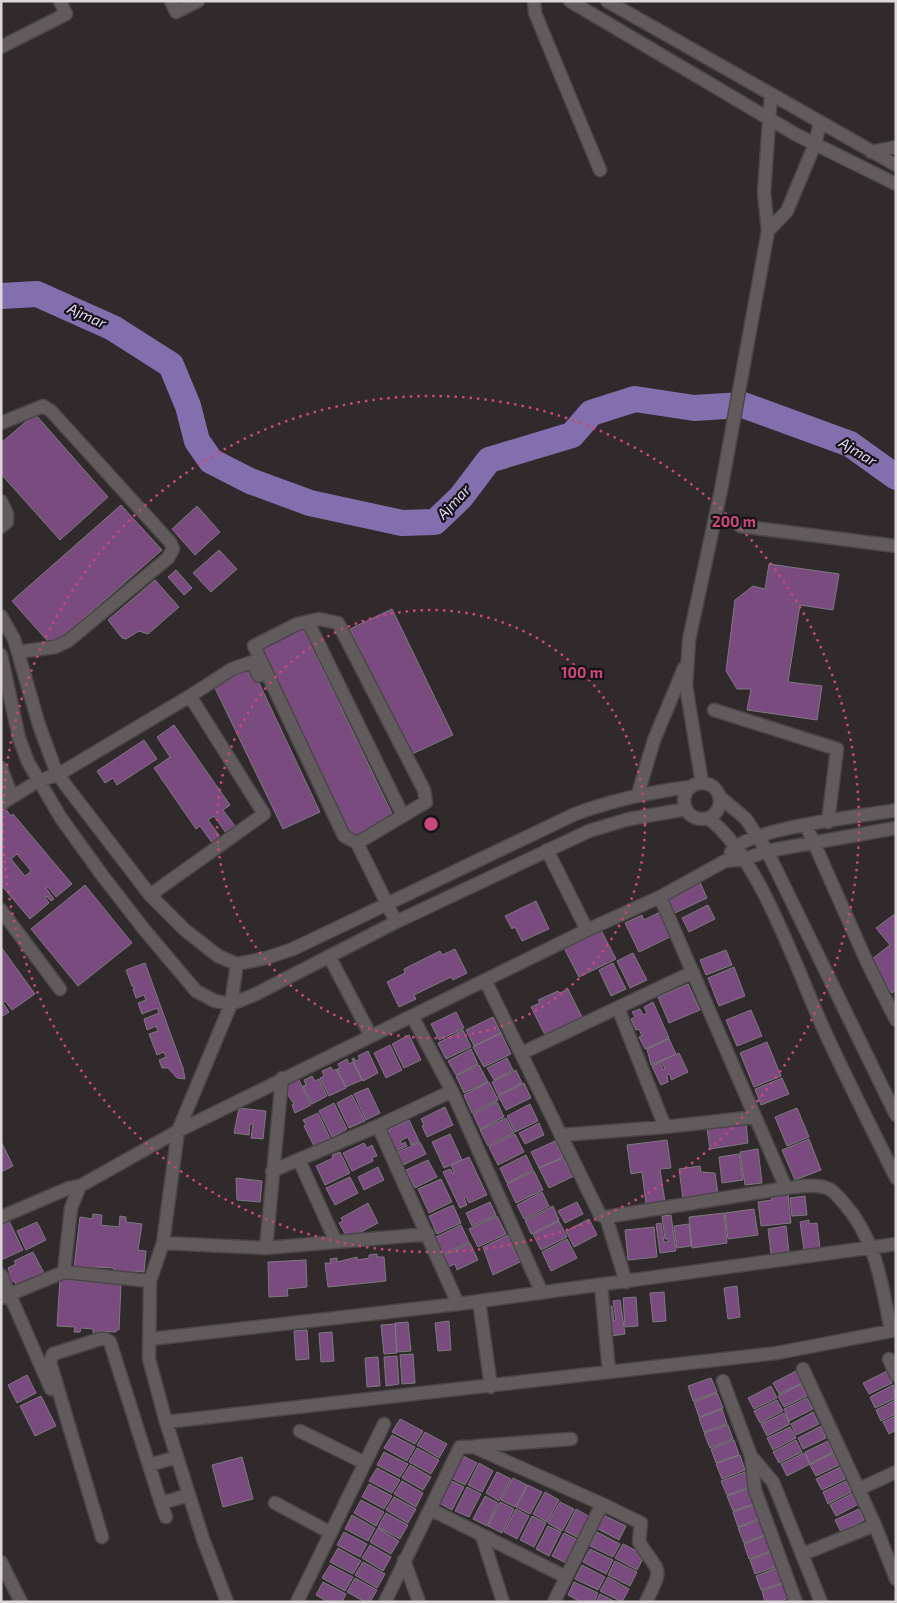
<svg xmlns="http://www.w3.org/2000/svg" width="897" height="1603" font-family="'Exo 2',sans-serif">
  <rect width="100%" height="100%" fill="#302a2d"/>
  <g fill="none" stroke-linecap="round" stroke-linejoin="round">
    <path stroke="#846fae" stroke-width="26" d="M1 296 37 294 113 328 171 365 188 406 197 441 211 461 250 481 310 503 402 523 435 522 461 497 489 460 572 435 591 413 635 399 694 408 743 405 850 444 896 477"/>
  </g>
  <path fill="#7a4b7f" stroke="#7d797e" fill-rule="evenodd" d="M35 414 108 497 60 540 1 474V443Z
    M121 505 162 550 52 646 12 601Z
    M197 506 220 532 195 555 172 529Z
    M219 550 237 569 211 592 193 573Z
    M769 564 839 574 833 610 800 605 788 682 822 686 817 720 747 710 751 689H737L726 671 735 600 753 586 765 589Z
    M176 570 192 588 184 595 168 577Z
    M155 580 179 607 148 634 139 631 126 639 122 638 108 620Z
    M392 609 453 735 410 755 350 629Z
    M302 626 394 818 352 838 260 646Z
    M252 668 320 812 283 829 214 686Z
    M174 725 230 805 223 810 235 826 226 833 214 816 208 820 221 838 213 844 200 826 196 829 154 768 170 757 157 737Z
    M144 740 157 759 117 785 113 778 105 783 97 771Z
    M4 807 11 816 13 814 72 884 56 897 48 887 46 888 54 899 51 901 46 896 45 897 49 903 30 919 1 885V834L3 832 1 818 3 817 1 809ZM17 854 31 871 25 876 11 859Z
    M699 880 707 898 675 913 666 895Z
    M85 885 132 943 78 986 31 929Z
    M536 901 549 929 522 941 515 927 512 929 505 916Z
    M708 905 715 919 689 932 682 918Z
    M660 912 672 936 639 952 625 923 642 915 644 920Z
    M896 913V990L892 993 868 962 890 945 876 928Z
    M601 930 616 959 579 977 564 948Z
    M1 947 35 994 12 1010 5 1001 3 1003 9 1012 3 1016 1 1014Z
    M455 949 467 973 453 980 451 977 414 995 416 999 399 1007 387 982 405 973 404 969 440 951 442 955Z
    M726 950 732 965 706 975 700 960Z
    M633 953 647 980 630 988 617 961Z
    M145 963 183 1068 185 1079 177 1078 168 1068H162L159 1060 166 1057 164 1052 157 1055 149 1034 158 1031 156 1026 147 1030 144 1019 159 1013 157 1008 142 1014 138 1003 146 1000 144 995 136 998 133 989 135 988 132 986 126 970Z
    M613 963 626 989 611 996 599 970Z
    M734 967 745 996 719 1006 708 978Z
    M688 984 700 1010 669 1023 658 997Z
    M568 989 582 1017 545 1035 531 1007 540 1003 538 1000 558 991 560 993Z
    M653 1002 669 1038 645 1049 639 1037 642 1036 639 1029 636 1030 631 1019 635 1017 632 1012 640 1009 643 1015 647 1013 644 1007Z
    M751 1010 762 1036 737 1046 726 1020Z
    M456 1012 464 1028 439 1040 431 1024Z
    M493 1017 501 1033 474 1046 466 1030Z
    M463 1030 471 1047 446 1059 438 1043Z
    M501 1033 511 1054 484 1067 473 1047Z
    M409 1035 421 1060 404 1068 392 1044Z
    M669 1039 676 1054 651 1065 647 1049Z
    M767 1042 781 1076 754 1087 740 1053Z
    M390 1045 402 1070 386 1078 374 1053Z
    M471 1049 478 1064 456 1075 448 1061Z
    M368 1051 378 1073 363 1081 352 1059 354 1058 356 1061 360 1059 358 1056Z
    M679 1053 688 1072 671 1080 670 1074 667 1075 668 1082 661 1085 652 1066 660 1062 663 1070 665 1069 661 1061Z
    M507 1058 513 1070 494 1080 487 1068Z
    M347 1059 349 1064 353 1062 362 1080 346 1087 337 1069 340 1068 338 1064Z
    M479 1065 488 1082 464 1093 456 1076Z
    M331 1067 333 1071 336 1069 346 1088 329 1096 320 1078 324 1076 322 1071Z
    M516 1070 522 1083 498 1095 492 1082Z
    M312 1076 315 1081 319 1079 327 1096 312 1104 303 1086 306 1085 304 1080Z
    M298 1078 311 1105 295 1113 292 1105 294 1104 282 1086Z
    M782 1078 789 1094 761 1105 755 1089Z
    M489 1082 498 1100 472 1113 464 1095Z
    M524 1083 531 1098 506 1110 498 1096Z
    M368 1088 380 1113 366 1120 354 1094Z
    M352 1095 365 1121 349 1128 337 1103Z
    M497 1102 504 1117 480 1129 473 1114Z
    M334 1103 347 1129 332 1137 319 1111Z
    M530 1104 538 1121 515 1132 507 1116Z
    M445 1107 453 1125 427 1137 422 1126 424 1125 421 1119Z
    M239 1108 266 1111 263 1139 251 1138 253 1124H250L249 1135 234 1133Z
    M797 1108 809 1137 787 1146 775 1117Z
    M318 1113 330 1138 314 1146 304 1126 306 1125 303 1120Z
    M506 1118 514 1133 488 1146 480 1130Z
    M409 1120 419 1141 411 1145 408 1137 400 1141 402 1144 405 1142 407 1146 396 1151 388 1130Z
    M539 1123 544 1135 525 1144 519 1133Z
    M746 1123 748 1143 710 1149 707 1129Z
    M450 1134 462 1160 444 1168 432 1142Z
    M515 1134 524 1152 498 1165 489 1147Z
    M809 1139 821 1170 795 1180 782 1150Z
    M667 1140 671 1168 660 1169 665 1202 646 1204 642 1172 631 1174 627 1145Z
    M1 1141 13 1166 1 1172Z
    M555 1141 563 1157 539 1168 531 1152Z
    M420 1142 426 1154 403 1165 398 1152Z
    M364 1143 367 1148 372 1145 377 1156 372 1158 373 1161 352 1171 343 1153Z
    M758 1149 762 1183 745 1185 740 1152Z
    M340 1152 350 1173 325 1185 316 1166 333 1158 332 1155Z
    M739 1154 743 1180 722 1183 719 1157Z
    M526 1155 533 1170 507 1183 500 1168Z
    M469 1157 487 1195 469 1203 466 1197 464 1198 467 1205 460 1208 443 1172 450 1169 453 1174 454 1173 451 1165Z
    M563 1158 574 1176 549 1188 539 1168Z
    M428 1160 437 1177 415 1188 406 1170Z
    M700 1166 701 1172 715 1173 718 1195 683 1199 679 1169Z
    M378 1167 384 1180 364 1190 358 1177Z
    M534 1171 543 1190 516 1203 507 1184Z
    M350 1177 358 1193 335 1205 326 1188Z
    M236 1178 262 1181 260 1202 237 1200Z
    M441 1179 452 1202 429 1213 418 1189Z
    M542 1192 549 1206 524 1219 517 1205Z
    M788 1194 791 1223 761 1226 758 1202 772 1200 771 1197Z
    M805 1196 807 1215 792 1216 790 1198Z
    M490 1202 496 1215 472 1226 466 1213Z
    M577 1202 583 1214 565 1223 558 1211Z
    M368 1203 378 1223 348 1239 339 1223 343 1221 341 1218Z
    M453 1205 461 1223 437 1234 429 1216Z
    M553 1206 559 1220 531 1234 525 1220Z
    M754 1209 758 1235 728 1239 725 1213Z
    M724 1213 727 1243 692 1248 689 1217Z
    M93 1214 102 1215 101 1225 119 1227 120 1216 126 1217V1222L142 1224 138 1250 146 1251 144 1272 136 1271V1275L113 1276 114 1268 95 1267 94 1274 74 1268 80 1217 92 1219Z
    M671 1215 676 1251 660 1253 656 1224 661 1223 664 1242H668V1239H665L662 1216Z
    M497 1216 506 1234 478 1247 469 1229Z
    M589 1219 597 1235 574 1247 566 1231Z
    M809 1220V1224L817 1223 820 1248 804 1250 800 1222Z
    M9 1221 23 1250 1 1260V1225Z
    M559 1221 567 1237 541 1250 533 1234Z
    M37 1222 46 1240 26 1250 17 1231Z
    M689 1224 691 1246 677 1248 674 1226Z
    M461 1225 469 1242 442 1255 434 1238Z
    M786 1226 789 1252 771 1254 768 1229Z
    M654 1227 657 1257 628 1260 625 1230Z
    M508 1235 520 1262 493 1275 483 1247Z
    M567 1239 577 1258 551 1271 542 1252Z
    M470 1243 478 1260 457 1270 455 1264 448 1267 443 1256Z
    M33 1252 44 1273 17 1286 14 1281 10 1283 6 1275 10 1273 8 1268 16 1264 14 1261Z
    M377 1254V1257H384L386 1281 328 1287 325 1263H331L330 1259 337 1258V1262L357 1257V1260L369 1258V1255Z
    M306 1260 307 1287 287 1289 288 1296 269 1297 268 1262Z
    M60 1279 121 1285 119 1330H116V1332L98 1331V1334L93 1333V1329L81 1328 80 1332H74L75 1327 57 1326Z
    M737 1286 740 1317 728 1319 724 1288Z
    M664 1292 666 1321 653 1322 650 1293Z
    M636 1297 638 1326 625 1327 623 1298Z
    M620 1300 625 1334 612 1336 608 1307 612 1306 614 1321 616 1320 613 1301Z
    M449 1321 451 1350 438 1351 435 1323Z
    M408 1322 411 1351 397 1352 395 1323Z
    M395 1324 397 1353 384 1354 381 1325Z
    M307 1330 309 1359 296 1360 294 1331Z
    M332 1332 334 1361 321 1362 319 1333Z
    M413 1354 415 1383 402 1384 400 1355Z
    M397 1356 399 1384 386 1386 384 1357Z
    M378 1357 380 1386 367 1387 365 1358Z
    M796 1371 802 1383 779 1394 773 1383Z
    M887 1371 892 1383 869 1394 863 1383Z
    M27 1375 36 1393 17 1403 8 1385Z
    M711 1378 717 1392 693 1401 688 1386Z
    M801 1384 807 1396 784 1407 778 1396Z
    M893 1385 896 1398 875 1408 870 1397Z
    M771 1386 777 1398 754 1409 748 1398Z
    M717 1393 723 1408 699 1417 694 1402Z
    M41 1396 56 1426 35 1436 20 1406Z
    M807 1398 813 1409 789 1421 784 1409Z
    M777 1400 783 1411 760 1423 754 1411Z
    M896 1400V1414L881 1421 876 1410Z
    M722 1409 727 1424 704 1432 699 1418Z
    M813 1412 819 1424 796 1435 791 1424Z
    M784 1413 790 1424 767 1436 761 1424Z
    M896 1416V1430L889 1434 883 1422Z
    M400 1419 423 1431 415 1444 392 1432Z
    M728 1425 733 1439 710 1448 704 1433Z
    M821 1426 826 1438 803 1449 798 1438Z
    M790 1427 796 1438 773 1450 767 1438Z
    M425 1432 447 1444 439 1458 417 1445Z
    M392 1435 415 1447 407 1461 384 1448Z
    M734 1440 739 1455 716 1463 711 1449Z
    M796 1440 802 1452 779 1463 773 1452Z
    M828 1441 833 1452 810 1464 805 1452Z
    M417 1448 439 1460 431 1474 409 1462Z
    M384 1452 408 1464 400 1477 377 1465Z
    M804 1453 810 1464 787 1476 781 1464Z
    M833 1453 839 1465 816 1476 810 1465Z
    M740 1455 745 1470 722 1479 716 1464Z
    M463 1456 477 1463 465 1485 451 1478Z
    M242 1457 253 1499 223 1507 212 1465Z
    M479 1463 493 1471 482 1492 468 1485Z
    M410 1465 431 1477 423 1490 402 1478Z
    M840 1467 845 1479 822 1490 816 1479Z
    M377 1468 400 1480 392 1493 369 1481Z
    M497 1472 511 1479 499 1501 486 1493Z
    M745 1472 750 1487 727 1495 721 1481Z
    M513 1478 527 1485 515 1507 501 1500Z
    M450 1480 464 1487 452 1510 439 1503Z
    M402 1481 423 1493 416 1507 394 1494Z
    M846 1481 851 1492 828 1504 823 1492Z
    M369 1484 392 1496 384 1509 362 1497Z
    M528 1485 542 1492 530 1514 516 1507Z
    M467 1487 481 1494 469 1517 455 1511Z
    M751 1488 756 1503 733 1511 727 1496Z
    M545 1492 559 1500 547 1522 533 1514Z
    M853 1493 859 1504 836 1516 830 1505Z
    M485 1496 498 1503 487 1526 473 1519Z
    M394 1497 416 1509 408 1523 386 1510Z
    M361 1500 384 1512 376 1526 354 1513Z
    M500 1502 514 1509 502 1533 488 1526Z
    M560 1502 574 1509 562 1531 548 1523Z
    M756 1504 761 1518 738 1527 733 1512Z
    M516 1509 529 1516 517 1539 504 1532Z
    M576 1509 590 1517 579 1538 565 1531Z
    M859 1509 864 1520 841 1532 835 1520Z
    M386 1513 408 1525 400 1539 378 1527Z
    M352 1515 375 1528 368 1541 345 1529Z
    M603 1515 626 1526 619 1540 596 1528Z
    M532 1516 546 1523 534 1547 520 1540Z
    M762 1519 767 1534 744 1543 738 1528Z
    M548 1526 561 1532 549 1556 536 1549Z
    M378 1528 399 1541 391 1554 370 1542Z
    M344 1532 367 1544 360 1557 337 1545Z
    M597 1532 620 1544 613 1557 590 1546Z
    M564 1533 578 1540 566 1563 552 1556Z
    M767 1535 773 1550 749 1559 744 1544Z
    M623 1544 645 1555 637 1570 615 1558Z
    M370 1545 391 1557 383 1571 362 1558Z
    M338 1548 361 1561 353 1574 330 1562Z
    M590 1549 613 1560 606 1574 583 1562Z
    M773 1551 778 1566 755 1574 750 1560Z
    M615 1561 637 1572 630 1586 608 1575Z
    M363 1562 385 1574 377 1588 355 1575Z
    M330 1565 353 1577 345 1591 322 1578Z
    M582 1565 605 1577 598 1590 575 1579Z
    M779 1567 785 1582 761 1590 756 1576Z
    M608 1577 629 1589 622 1602 600 1591Z
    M355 1578 377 1590 370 1602H365L347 1592Z
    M323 1582 346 1594 342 1602H328L316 1595Z
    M574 1582 598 1593 594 1602H581L568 1595Z
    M785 1583 790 1597 779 1602H765L762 1591Z
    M600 1594 616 1602H596Z"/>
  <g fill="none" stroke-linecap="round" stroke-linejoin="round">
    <defs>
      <path id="minor" d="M171 1 176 12 198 1
        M534 1 535 13 600 170
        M570 1 795 134 896 184
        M607 1 896 165
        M1 47 66 14 60 1
        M871 152 896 147
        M768 231 787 211 815 144 820 123
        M1 423 43 406 51 411 170 542 173 549 168 558 68 641 55 647 18 652
        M1 501 7 514V522L1 527
        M740 526 896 546
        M1 616 14 639 39 725 54 766 64 783 150 895 185 930 218 956 237 964 266 958 293 949 575 814C613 800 649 792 690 787
        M319 619 338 623 424 790 426 802 357 843 344 836 254 646 297 624Z
        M308 622 403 816
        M1 655 19 738 28 762 61 818 102 875 143 928 196 991 215 1001 231 1004 254 995 396 922 589 831 629 819 686 809
        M190 696 232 669 252 662 259 676
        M714 710 837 749 828 822
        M1 768 12 797
        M684 801a18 18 0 1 1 36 0a18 18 0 1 1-36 0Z
        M702 783 686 686 689 640 721 490 768 231 764 192 771 94
        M638 794 654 740 684 668
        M720 797 746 819 767 851 896 1115
        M1 804 38 781 59 774 190 696 264 814 150 895
        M708 818C758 855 795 965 821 1023 844 1075 871 1126 896 1178
        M806 825 866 960 896 1020
        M357 843 396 922
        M547 850 587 930
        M731 852C746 828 864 816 896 810
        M1 910 60 989
        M329 956 371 1036
        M485 980 600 1215 606 1217 786 1188 660 897
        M618 1008 665 1127
        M412 1016 452 1091 541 1291
        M522 1053 693 972
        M378 1126 458 1304
        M561 1135 665 1127 755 1117
        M299 1160 336 1242
        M272 1171 378 1126 452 1091
        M786 1188C799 1187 817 1183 829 1189 834 1191 839 1198 843 1202 876 1239 882 1284 891 1331
        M1 1217 69 1188 80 1186
        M606 1217 626 1282
        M163 1243 266 1248 428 1234
        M266 1248 282 1078
        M64 1272 150 1281
        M1 1275 51 1389
        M601 1285 609 1372
        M1 1298 64 1272 71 1208 80 1186 178 1131 587 930 660 897 725 861 745 859 767 851 896 828
        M479 1301 491 1387
        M150 1339 458 1304 896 1244
        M889 1359 896 1375
        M803 1369 875 1525 896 1579
        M723 1381 751 1456
        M166 1422 777 1353 896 1330
        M300 1431 365 1463
        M476 1446 571 1439
        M149 1465 177 1457
        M859 1489 896 1472
        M161 1503 166 1517
        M275 1503 331 1533
        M430 1509 566 1577
        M482 1536 503 1602
        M102 1537 50 1362 53 1354 100 1339H105L110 1342 161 1503 189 1495
        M803 1554 875 1525
        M404 1560 419 1602
        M1 1562 21 1602
        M227 1602 203 1539 166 1422 149 1359 150 1281 163 1243 178 1131 231 1004 237 964
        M297 1602 384 1424
        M385 1602 460 1447H474L602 1504
        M554 1602 602 1504 641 1523 639 1542C660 1575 664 1565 646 1602
        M796 1602 755 1490 751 1456 773 1482 821 1602"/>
    </defs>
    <use href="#minor" stroke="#4b4648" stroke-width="15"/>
    <use href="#minor" stroke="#625b5e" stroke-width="12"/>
  </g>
  <g fill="none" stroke="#c8487b" stroke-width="2.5" stroke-dasharray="2.5 5">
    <circle cx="431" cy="824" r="214"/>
    <circle cx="431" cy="824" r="428"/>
  </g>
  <g text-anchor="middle" stroke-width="4.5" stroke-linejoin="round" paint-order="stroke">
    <g font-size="15" font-style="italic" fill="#e1d6fb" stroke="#161315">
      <text transform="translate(87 316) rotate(24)" y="5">Ajmar</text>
      <text transform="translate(858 452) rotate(31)" y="5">Ajmar</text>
      <text transform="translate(454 502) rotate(-47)" y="5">Ajmar</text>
    </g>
  </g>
  <circle cx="431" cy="824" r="8" fill="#c8487b" stroke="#161315" stroke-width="2.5"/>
  <g font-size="15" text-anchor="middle" font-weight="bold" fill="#c8487b" stroke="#161315" stroke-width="4.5" stroke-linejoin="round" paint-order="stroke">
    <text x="734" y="527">200 m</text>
    <text x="582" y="678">100 m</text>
  </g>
  <rect width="897" height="1603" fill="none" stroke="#dcd8da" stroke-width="5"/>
</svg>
